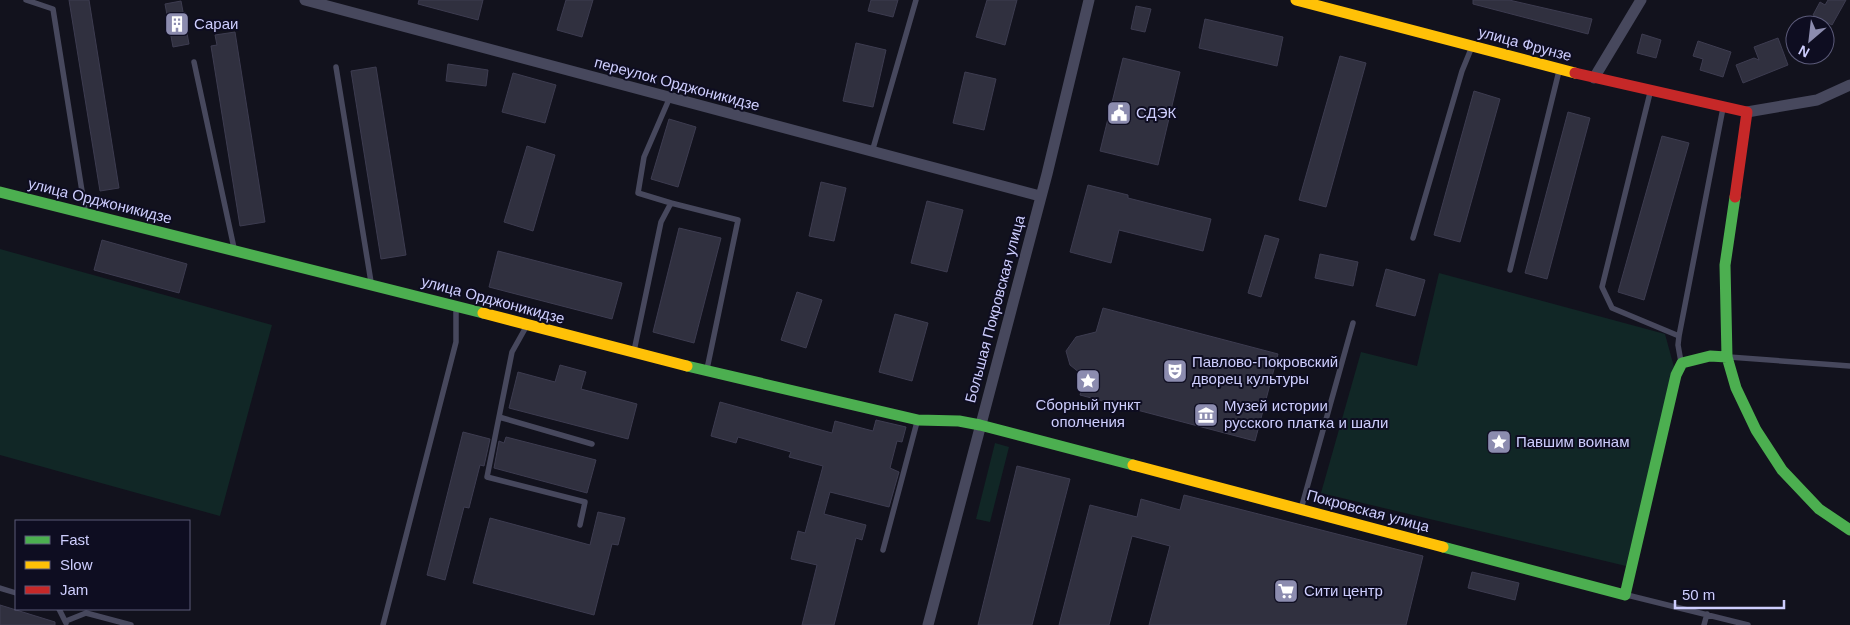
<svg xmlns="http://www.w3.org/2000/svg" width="1850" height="625" font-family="Helvetica,sans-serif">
  <rect width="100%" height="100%" fill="#12121d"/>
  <path fill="#112726" d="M0 249 272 325 220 516 0 455Z
    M1439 273 1665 334 1674 367 1626 566 1321 493 1361 352 1417 366Z
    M995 443 1009 447 990 522 976 519Z"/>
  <path fill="#30303f" stroke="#3d3c50" d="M69 0H89L119 188 100 191Z
    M419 0H483L478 20 418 4Z
    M566 0H593L582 37 557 30Z
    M871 0H898L893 17 868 11Z
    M987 0H1017L1005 45 976 37Z
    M1473 0H1509L1592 19 1588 34 1473 4Z
    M1828 0H1846L1832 25 1813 15 1820 2 1825 5Z
    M181 1 189 44 173 47 165 4Z
    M1136 6 1151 9 1145 32 1131 29Z
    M1205 19 1283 37 1277 66 1199 48Z
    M235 32 265 222 240 226 211 46 217 45 215 35Z
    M1642 34 1661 40 1656 58 1637 53Z
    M1778 38 1788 65 1743 83 1736 65 1754 58 1759 60 1754 47Z
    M1698 41 1731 52 1723 77 1700 70 1703 59 1693 56Z
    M856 43 886 50 873 107 843 101Z
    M1340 56 1366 63 1326 207 1299 200Z
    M1123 58 1180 72 1158 165 1100 151Z
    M448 64 488 70 486 86 446 81Z
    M376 67 406 255 381 259 351 71Z
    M965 72 996 79 984 130 953 123Z
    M513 73 556 85 545 123 502 112Z
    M1474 91 1500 99 1460 242 1434 235Z
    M1568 112 1590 118 1547 279 1525 273Z
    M669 119 696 127 678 187 651 179Z
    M1662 136 1689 143 1644 300 1618 292Z
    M527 146 555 155 533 231 504 222Z
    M821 182 846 188 834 241 809 236Z
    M1088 185 1128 195V198L1211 219 1203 251 1119 230 1111 263 1070 252Z
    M927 201 963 210 947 272 911 263Z
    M679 228 721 238 694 343 653 332Z
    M1265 235 1279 239 1261 297 1248 293Z
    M102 240 187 264 179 293 94 270Z
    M498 251 622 283 612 319 489 287Z
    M1320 254 1358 262 1353 286 1315 278Z
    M1386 269 1425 280 1415 316 1376 306Z
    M797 292 822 300 806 348 781 340Z
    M1103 308 1278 354 1255 441 1080 395 1085 377 1070 365 1066 351 1076 337 1096 332Z
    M895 314 928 323 912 381 879 372Z
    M560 365 586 372 581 389 637 404 628 439 509 408 518 372 555 382Z
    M720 402 832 433 835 421 873 431 876 420 906 427 902 442 897 441 890 468 899 472 889 507 830 492 824 514 866 525 862 540 856 538 834 625H802L817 565 791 559 798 531 805 533 823 466 789 457 791 452 738 437 736 443 711 436Z
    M463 432 490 439 484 466 480 465 469 508 464 507 445 580 427 575Z
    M506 437 596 460 587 493 494 468 499 441 504 443Z
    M1017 466 1070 479 1032 625H978Z
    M1184 495 1423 556 1406 625H1149L1170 546 1132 536 1109 625H1059L1090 505 1137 517 1141 499 1180 510Z
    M598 512 625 518 618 545 612 544 594 615 473 583 490 518 590 545Z
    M1472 572 1519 583 1515 600 1468 588Z
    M0 605 55 622V625H0Z"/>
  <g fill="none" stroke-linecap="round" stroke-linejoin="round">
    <path stroke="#47485d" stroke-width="5.5" d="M26 0 53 9 85 210
      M194 62 234 248
      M336 67 371 282
      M1650 93 1602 287 1612 308 1679 336
      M670 97 644 157 638 193 671 203
      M872 152 916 0
      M1413 238 1462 71 1471 49
      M1510 270 1559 71
      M526 327 512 352 487 477 585 502 580 525
      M634 351 661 222 671 203 738 220 707 369
      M1729 357 1850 366
      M1681 362 1678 345 1679 336 1723 108
      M499 417 592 444
      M1301 509 1353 323
      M883 550 917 422
      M0 588 16 593
      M1627 595 1748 625
      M59 609 66 623
      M66 621 86 613 131 625
      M383 625 456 342V308
      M1704 625 1707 614"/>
    <path stroke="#47485d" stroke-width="11" d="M305 0 1040 196
      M1594 78 1641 0
      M1747 112 1817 100 1850 85
      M928 625 1047 174 1089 0"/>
    <path stroke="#4caf50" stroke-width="11" d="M0 192 483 313
      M1735 197 1725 265 1727 357 1736 388 1756 430 1782 470 1819 509 1850 530
      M687 366 918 420 959 421 980 425 1133 465
      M1443 547 1625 595 1676 375 1682 363 1710 356 1727 357"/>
    <path stroke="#ffc107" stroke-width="11" d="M1296 0 1575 73
      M483 313 687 366
      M1133 465 1443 547"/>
    <path stroke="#c62828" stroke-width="11" d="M1575 73 1747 112 1735 197"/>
  </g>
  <defs>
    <symbol id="building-square" viewBox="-11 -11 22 22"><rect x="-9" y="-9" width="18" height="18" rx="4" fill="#8c8caf" stroke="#0e0d21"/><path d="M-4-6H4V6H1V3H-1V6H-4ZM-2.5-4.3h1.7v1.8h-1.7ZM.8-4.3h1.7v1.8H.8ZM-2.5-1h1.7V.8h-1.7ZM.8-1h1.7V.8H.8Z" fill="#fff"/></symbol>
    <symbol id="civic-square" viewBox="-11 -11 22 22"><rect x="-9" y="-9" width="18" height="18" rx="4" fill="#8c8caf" stroke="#0e0d21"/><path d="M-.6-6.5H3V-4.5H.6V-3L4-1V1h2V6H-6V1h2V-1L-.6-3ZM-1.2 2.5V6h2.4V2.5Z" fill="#fff"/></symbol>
    <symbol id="theatre-square" viewBox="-11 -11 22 22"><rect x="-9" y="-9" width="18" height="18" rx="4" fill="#8c8caf" stroke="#0e0d21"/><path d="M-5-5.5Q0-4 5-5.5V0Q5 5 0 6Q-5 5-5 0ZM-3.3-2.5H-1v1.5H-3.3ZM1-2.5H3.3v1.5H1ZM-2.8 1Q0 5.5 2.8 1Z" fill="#fff"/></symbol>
    <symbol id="sight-square" viewBox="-11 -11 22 22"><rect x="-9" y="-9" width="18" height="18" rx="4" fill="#8c8caf" stroke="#0e0d21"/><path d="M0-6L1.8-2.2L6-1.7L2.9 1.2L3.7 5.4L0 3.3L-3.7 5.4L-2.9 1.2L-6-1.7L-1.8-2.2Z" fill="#fff"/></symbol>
    <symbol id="museum-square" viewBox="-11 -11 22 22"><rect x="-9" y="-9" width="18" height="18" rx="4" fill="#8c8caf" stroke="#0e0d21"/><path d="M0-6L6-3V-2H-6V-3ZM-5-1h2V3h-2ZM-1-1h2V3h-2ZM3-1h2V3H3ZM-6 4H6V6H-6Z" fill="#fff"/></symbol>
    <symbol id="supermarket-square" viewBox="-11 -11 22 22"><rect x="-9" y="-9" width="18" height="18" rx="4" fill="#8c8caf" stroke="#0e0d21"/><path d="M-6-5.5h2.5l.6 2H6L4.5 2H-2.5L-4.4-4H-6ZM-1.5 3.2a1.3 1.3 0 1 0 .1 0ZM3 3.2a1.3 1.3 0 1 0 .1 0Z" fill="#fff"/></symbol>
  </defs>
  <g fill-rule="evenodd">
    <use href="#building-square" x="163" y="10" width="28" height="28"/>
    <use href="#civic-square" x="1105" y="99" width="28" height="28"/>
    <use href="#theatre-square" x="1161" y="357" width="28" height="28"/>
    <use href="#sight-square" x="1074" y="367" width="28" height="28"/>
    <use href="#museum-square" x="1192" y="401" width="28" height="28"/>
    <use href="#sight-square" x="1485" y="428" width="28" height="28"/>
    <use href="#supermarket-square" x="1272" y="577" width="28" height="28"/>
  </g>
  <g text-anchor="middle" stroke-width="4" stroke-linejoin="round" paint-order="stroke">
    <g font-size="15" fill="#cecefe" stroke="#0e0d21" text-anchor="start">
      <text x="194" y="29">Сараи</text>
      <text x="1136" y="118">СДЭК</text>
      <text x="1192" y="367">Павлово-Покровский<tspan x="1192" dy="17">дворец культуры</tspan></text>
      <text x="1088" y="410" text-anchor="middle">Сборный пункт<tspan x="1088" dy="17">ополчения</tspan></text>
      <text x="1224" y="411">Музей истории<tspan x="1224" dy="17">русского платка и шали</tspan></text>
      <text x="1516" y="447">Павшим воинам</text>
      <text x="1304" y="596">Сити центр</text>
    </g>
    <g font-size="15" fill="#cecefe" stroke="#0e0d21">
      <text transform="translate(1525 44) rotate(15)" y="5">улица Фрунзе</text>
      <text transform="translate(677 84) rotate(15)" y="5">переулок Орджоникидзе</text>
      <text transform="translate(100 201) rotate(14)" y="5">улица Орджоникидзе</text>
      <text transform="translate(493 300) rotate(15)" y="5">улица Орджоникидзе</text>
      <text transform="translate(995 309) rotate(-75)" y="5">Большая Покровская улица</text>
      <text transform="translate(1368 511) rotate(15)" y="5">Покровская улица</text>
    </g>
  </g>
  <rect x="15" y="520" width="175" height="90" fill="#0e0d21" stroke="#5b5a79"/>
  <rect x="25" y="536" width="25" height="8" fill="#4caf50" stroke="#5b5a79"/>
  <text x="60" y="545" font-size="15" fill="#cecefe">Fast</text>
  <rect x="25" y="561" width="25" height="8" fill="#ffc107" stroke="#5b5a79"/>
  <text x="60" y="570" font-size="15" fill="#cecefe">Slow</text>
  <rect x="25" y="586" width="25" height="8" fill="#c62828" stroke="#5b5a79"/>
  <text x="60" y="595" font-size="15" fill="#cecefe">Jam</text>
  <g transform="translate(1810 40) rotate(208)"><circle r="24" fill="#0e0d21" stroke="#5b5a79"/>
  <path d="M0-4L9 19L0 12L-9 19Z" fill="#8c8caf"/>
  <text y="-8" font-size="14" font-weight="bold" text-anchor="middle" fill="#cecefe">N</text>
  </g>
  <path d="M1675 600v8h109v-8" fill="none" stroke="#cecefe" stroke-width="2.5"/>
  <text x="1682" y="600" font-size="15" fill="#cecefe" stroke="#0e0d21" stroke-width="4" paint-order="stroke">50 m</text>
</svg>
